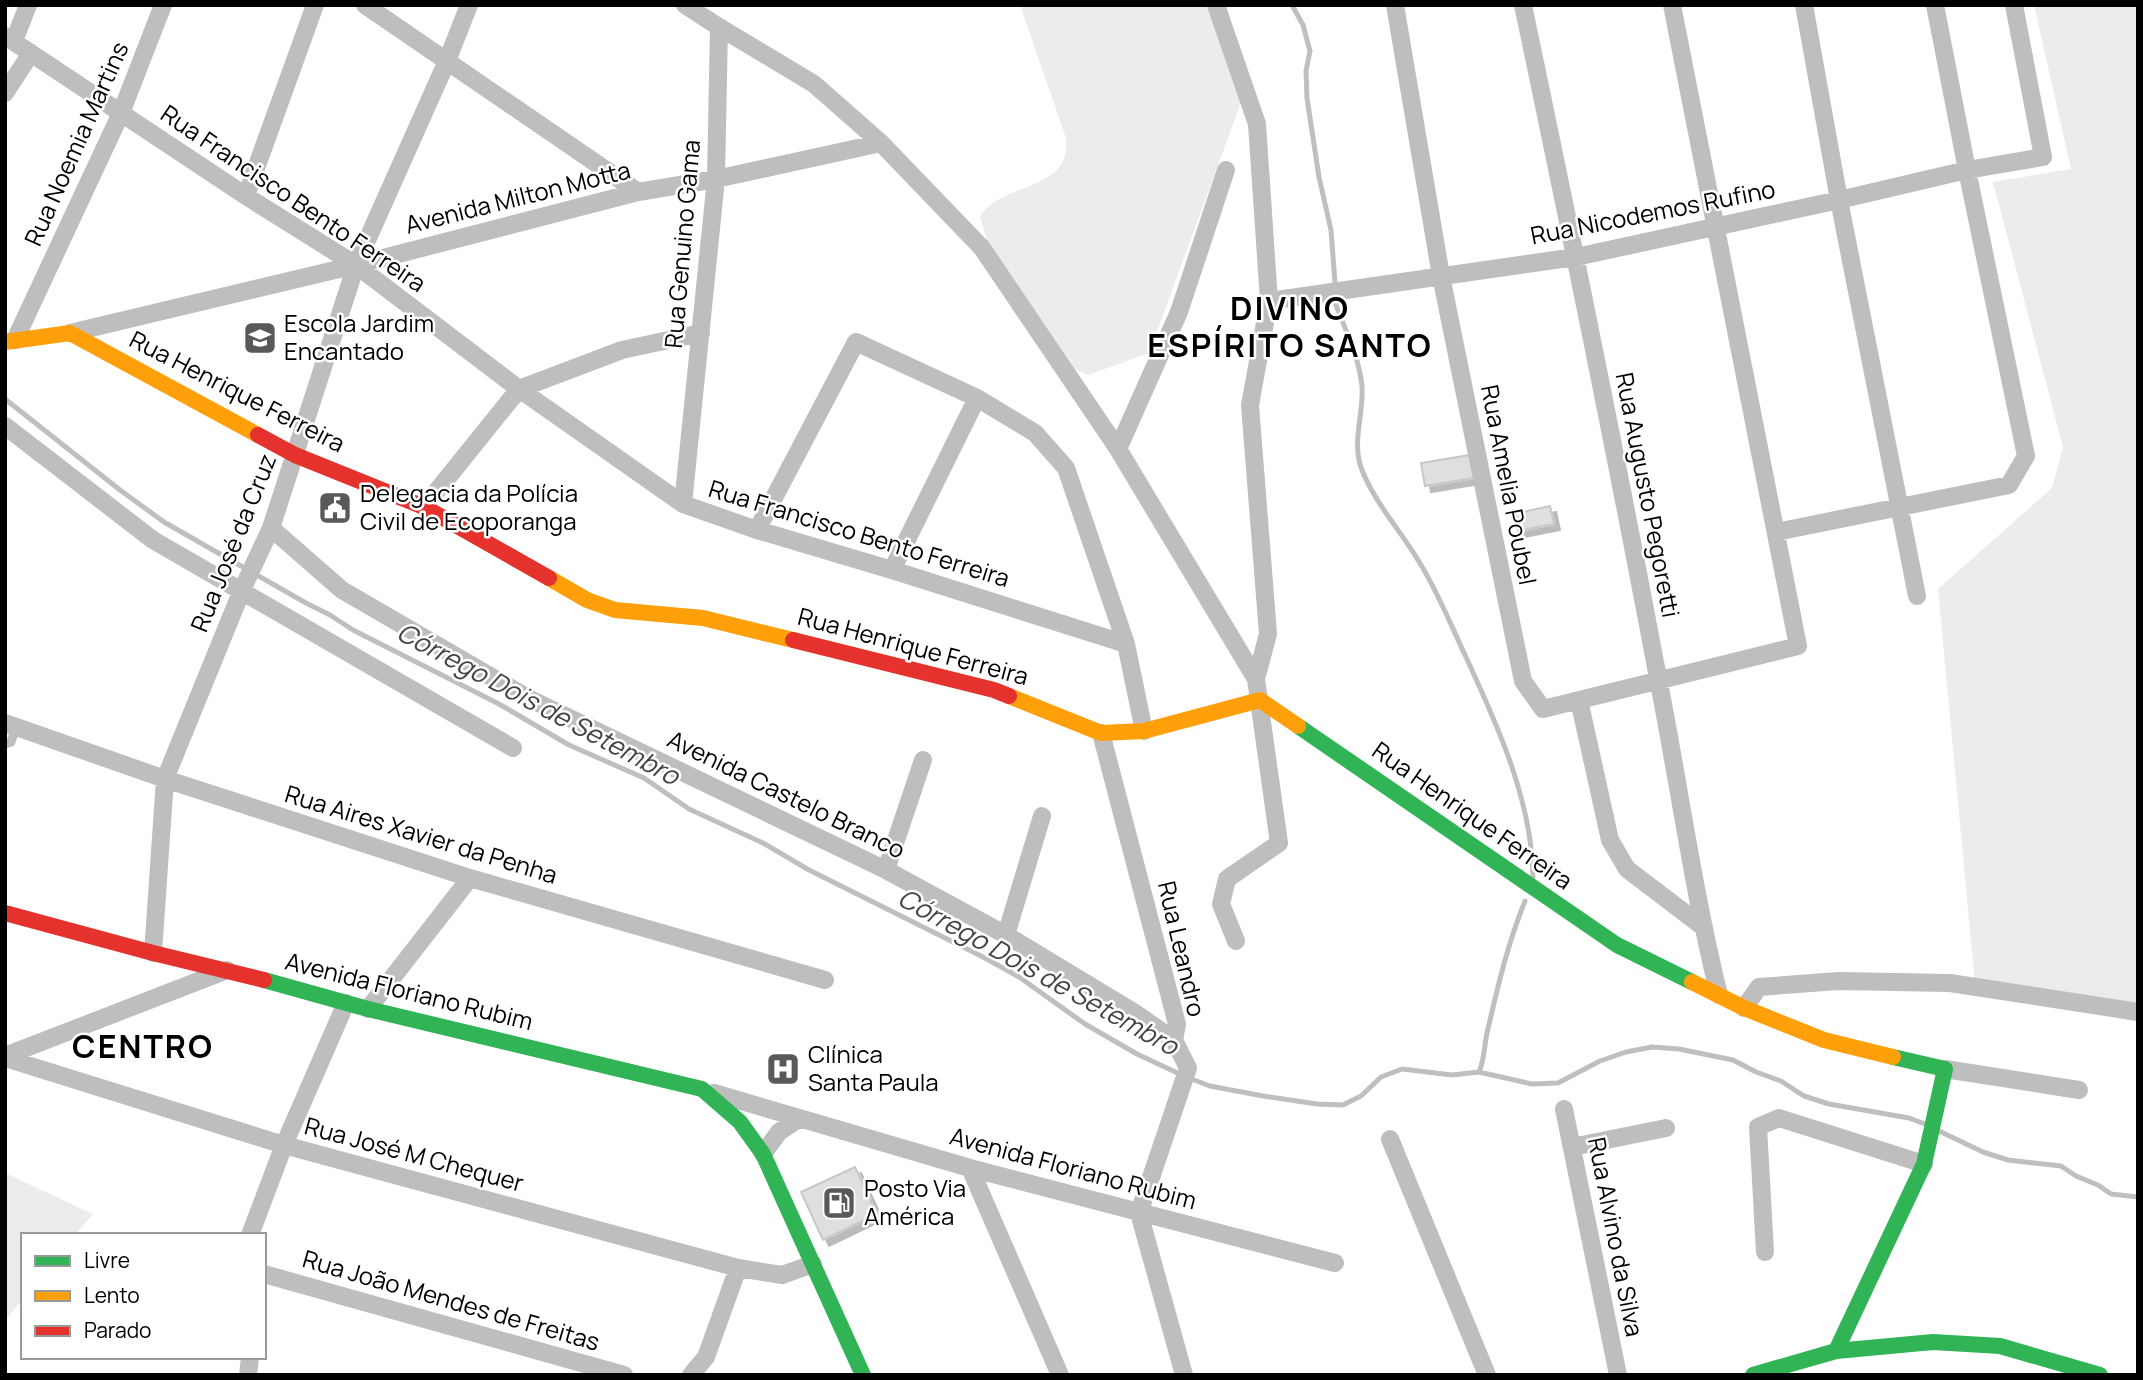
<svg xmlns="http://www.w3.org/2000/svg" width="2143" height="1380" font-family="Manrope,sans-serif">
  <defs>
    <filter id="shadow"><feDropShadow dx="6" dy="6" stdDeviation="0" flood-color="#0004"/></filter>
  </defs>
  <rect width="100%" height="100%" fill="#fff"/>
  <path fill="#ececec" d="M1020 5H1209L1241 96 1239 108 1149 353 1088 375 1076 370 987 241 980 216C1003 181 1072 192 1066 138Z
    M2034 5H2138V1009L1975 984 1938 589 2052 488 2063 447 1993 182 2071 169Z
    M5 1173 93 1214 75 1235H23V1299L5 1320Z"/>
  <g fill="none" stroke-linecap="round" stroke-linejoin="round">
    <path stroke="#bfbfbf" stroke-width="5" d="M1292 5 1303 25 1310 51 1306 71 1307 98 1319 177 1331 230 1335 283
      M1336 305C1346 332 1359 357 1362 386 1364 414 1351 443 1362 470 1375 503 1400 530 1418 560 1437 590 1450 623 1465 655 1497 724 1532 800 1533 877
      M5 399 120 490 164 522 234 562 306 603 330 615 353 630 499 704 569 745 644 778 689 809 763 843 809 870 985 958 1019 977 1085 1024 1137 1054 1186 1077 1210 1086 1263 1096 1317 1104 1343 1105 1361 1096 1381 1077 1402 1069 1452 1075 1479 1072 1532 1084 1558 1083 1600 1061 1626 1052 1652 1047 1679 1049 1733 1060 1756 1072 1781 1081 1804 1096 1829 1104 1909 1118 1925 1124
      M1479 1072C1485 1059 1484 1043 1488 1029 1498 985 1508 943 1525 901
      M1937 1130 1983 1152 2008 1160 2061 1166 2076 1176 2098 1185 2111 1194 2138 1197"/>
  </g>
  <path fill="#dfdfdf" stroke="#c7c7c7" stroke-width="2" filter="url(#shadow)" d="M1470 455 1474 478 1425 486 1421 463Z
    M1550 506 1554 524 1518 531 1514 514Z
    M855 1167 877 1214 823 1240 801 1192Z"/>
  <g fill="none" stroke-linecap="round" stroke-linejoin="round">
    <path stroke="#bebebe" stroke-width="9" d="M5 744 11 742 16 727"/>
    <path stroke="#bebebe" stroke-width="18" d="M365 5 638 192
      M1216 5 1257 124 1269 301 1250 405 1268 634 1256 679
      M1395 5 1441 276 1523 681 1543 709 1798 646 1672 5
      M1523 5C1570 229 1616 454 1658 678 1679 784 1693 890 1719 995
      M1804 5 1839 200 1917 596
      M719 27 814 84 881 143 982 248 1118 449 1256 679 1279 843 1227 879 1221 904 1236 941
      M5 36 246 196 356 265 519 389 683 504 757 530 892 570 1126 644
      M14 41 28 5
      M5 93 31 53
      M246 196 315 5
      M1269 301 1576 257 1839 200 1967 170 2043 157 2014 5
      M70 333 356 265 638 192 716 179 881 143
      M15 340 121 113 163 5
      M5 426 153 540 513 748
      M1118 449 1179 312 1226 170
      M683 504 716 179 719 27 685 5
      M424 507 519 389 622 350 701 333
      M271 528 342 590 528 698 886 870 1006 935 1135 1013 1174 1040
      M757 530 856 342 977 398 1035 433 1066 468 1126 644 1144 731
      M1776 532 2009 485 2026 456 1967 170 1935 5
      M892 570 977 398
      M1579 700 1610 840 1627 869 1702 926
      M5 723 165 779 470 878 825 980
      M1101 733 1177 1024 1174 1040 1188 1068 1139 1213 1184 1375
      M886 870 923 760
      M1006 935 1042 816
      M153 953 165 779 242 590 271 528 356 265 447 61 469 5
      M1744 1008 1759 987 1838 981 1950 983 2138 1012
      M368 1009 470 878
      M5 1056 227 970
      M5 1058 284 1145 738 1268 782 1275 813 1264
      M1945 1069 2079 1090
      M714 1093 970 1168 1335 1263
      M1564 1109 1618 1375
      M1390 1139 1487 1375
      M1572 1147 1666 1128
      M763 1154 779 1132 800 1118
      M970 1168 1060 1375
      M250 1235 284 1145 346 1003
      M1765 1252 1758 1127 1779 1118 1924 1164
      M264 1274 624 1375
      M248 1375 250 1357
      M691 1375 706 1357 738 1268"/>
    <path stroke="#30b455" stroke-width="16" d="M1298 726 1617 945 1692 982
      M264 980 368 1009 702 1089 740 1122 763 1154 863 1375
      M1836 1351 1924 1164 1945 1069 1893 1057
      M1753 1375 1836 1351 1933 1342 2000 1346 2100 1375"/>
    <path stroke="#ff9f0a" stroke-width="16" d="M5 342 70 333 258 435
      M549 578 587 600 615 610 703 618 793 640
      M1009 696 1101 733 1144 731 1260 700 1298 726
      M1692 982 1744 1008 1824 1040 1893 1057"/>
    <path stroke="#e5322d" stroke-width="16" d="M258 435 295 455 424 507 549 578
      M793 640 994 690 1009 696
      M5 913 153 953 264 980"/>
  </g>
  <defs>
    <symbol id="school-square" viewBox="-11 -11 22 22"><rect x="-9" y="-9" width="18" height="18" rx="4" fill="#595959" stroke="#fff"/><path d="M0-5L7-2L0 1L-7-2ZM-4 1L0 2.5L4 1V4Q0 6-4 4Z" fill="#fff"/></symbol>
    <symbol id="civic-square" viewBox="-11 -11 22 22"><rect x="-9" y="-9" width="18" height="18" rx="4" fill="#595959" stroke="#fff"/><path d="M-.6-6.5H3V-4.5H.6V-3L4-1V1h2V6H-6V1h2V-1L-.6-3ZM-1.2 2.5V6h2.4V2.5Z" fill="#fff"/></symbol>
    <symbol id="hospital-square" viewBox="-11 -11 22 22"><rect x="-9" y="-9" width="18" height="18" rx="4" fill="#595959" stroke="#fff"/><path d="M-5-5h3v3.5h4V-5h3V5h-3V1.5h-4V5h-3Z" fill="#fff"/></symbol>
    <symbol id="fuel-square" viewBox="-11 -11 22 22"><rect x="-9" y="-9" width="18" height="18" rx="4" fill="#595959" stroke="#fff"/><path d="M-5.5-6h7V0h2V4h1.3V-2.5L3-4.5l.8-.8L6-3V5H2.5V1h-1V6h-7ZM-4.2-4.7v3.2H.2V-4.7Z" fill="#fff"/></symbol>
  </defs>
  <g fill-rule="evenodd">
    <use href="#school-square" x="241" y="319" width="38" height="38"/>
    <use href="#civic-square" x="316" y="489" width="38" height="38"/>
    <use href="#hospital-square" x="764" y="1050" width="38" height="38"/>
    <use href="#fuel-square" x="820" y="1184" width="38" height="38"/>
  </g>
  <g text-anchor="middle" stroke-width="5" stroke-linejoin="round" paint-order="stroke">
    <g font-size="24" fill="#000" stroke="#fff">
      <text transform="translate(77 144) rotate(-66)" y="8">Rua Noemia Martins</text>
      <text transform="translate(518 198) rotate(-14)" y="8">Avenida Milton Motta</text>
      <text transform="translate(293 199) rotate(34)" y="8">Rua Francisco Bento Ferreira</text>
      <text transform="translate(1653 213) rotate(-11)" y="8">Rua Nicodemos Rufino</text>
      <text transform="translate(683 244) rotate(-85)" y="8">Rua Genuino Gama</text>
      <text transform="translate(237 392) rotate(27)" y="8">Rua Henrique Ferreira</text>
      <text transform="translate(1508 485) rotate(79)" y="8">Rua Amelia Poubel</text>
      <text transform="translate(1647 495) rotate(79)" y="8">Rua Augusto Pegoretti</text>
      <text transform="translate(859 534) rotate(17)" y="8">Rua Francisco Bento Ferreira</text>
      <text transform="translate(234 543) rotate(-68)" y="8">Rua José da Cruz</text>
      <text transform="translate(913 647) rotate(15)" y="8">Rua Henrique Ferreira</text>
      <text transform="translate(786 795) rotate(26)" y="8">Avenida Castelo Branco</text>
      <text transform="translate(1472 816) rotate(35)" y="8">Rua Henrique Ferreira</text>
      <text transform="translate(421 835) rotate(17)" y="8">Rua Aires Xavier da Penha</text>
      <text transform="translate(1181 949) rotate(77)" y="8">Rua Leandro</text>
      <text transform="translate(409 992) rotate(14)" y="8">Avenida Floriano Rubim</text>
      <text transform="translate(414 1155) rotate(15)" y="8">Rua José M Chequer</text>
      <text transform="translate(1073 1169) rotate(15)" y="8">Avenida Floriano Rubim</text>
      <text transform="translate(1615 1237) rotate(79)" y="8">Rua Alvino da Silva</text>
      <text transform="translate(451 1301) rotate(16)" y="8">Rua João Mendes de Freitas</text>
    </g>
    <g font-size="24" fill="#000" stroke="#fff" text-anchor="start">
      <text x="284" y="332">Escola Jardim<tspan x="284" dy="28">Encantado</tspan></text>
      <text x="360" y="502">Delegacia da Polícia<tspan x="360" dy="28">Civil de Ecoporanga</tspan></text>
      <text x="808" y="1063">Clínica<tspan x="808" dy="28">Santa Paula</tspan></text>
      <text x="864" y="1197">Posto Via<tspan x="864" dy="28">América</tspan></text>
    </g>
    <g font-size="26" font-style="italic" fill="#444" stroke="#fff">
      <text transform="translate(538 704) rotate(28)" y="9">Córrego Dois de Setembro</text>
      <text transform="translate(1038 972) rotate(29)" y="9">Córrego Dois de Setembro</text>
    </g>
    <g font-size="32" font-weight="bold" letter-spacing="2" fill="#000" stroke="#fff">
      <text x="1290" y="320">DIVINO<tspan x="1290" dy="37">ESPÍRITO SANTO</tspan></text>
      <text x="143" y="1058">CENTRO</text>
    </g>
  </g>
  <rect width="2143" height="1380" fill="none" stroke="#000000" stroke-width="14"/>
  <rect x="21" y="1233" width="245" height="126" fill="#ffffff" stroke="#999999" stroke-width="2"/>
  <rect x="35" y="1256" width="35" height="10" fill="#30b455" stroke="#999999" stroke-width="2"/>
  <text x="84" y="1268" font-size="21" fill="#000000">Livre</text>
  <rect x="35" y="1291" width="35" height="10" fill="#ff9f0a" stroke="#999999" stroke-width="2"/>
  <text x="84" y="1303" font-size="21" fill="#000000">Lento</text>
  <rect x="35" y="1326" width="35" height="10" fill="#e5322d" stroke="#999999" stroke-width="2"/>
  <text x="84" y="1338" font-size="21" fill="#000000">Parado</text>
</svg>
